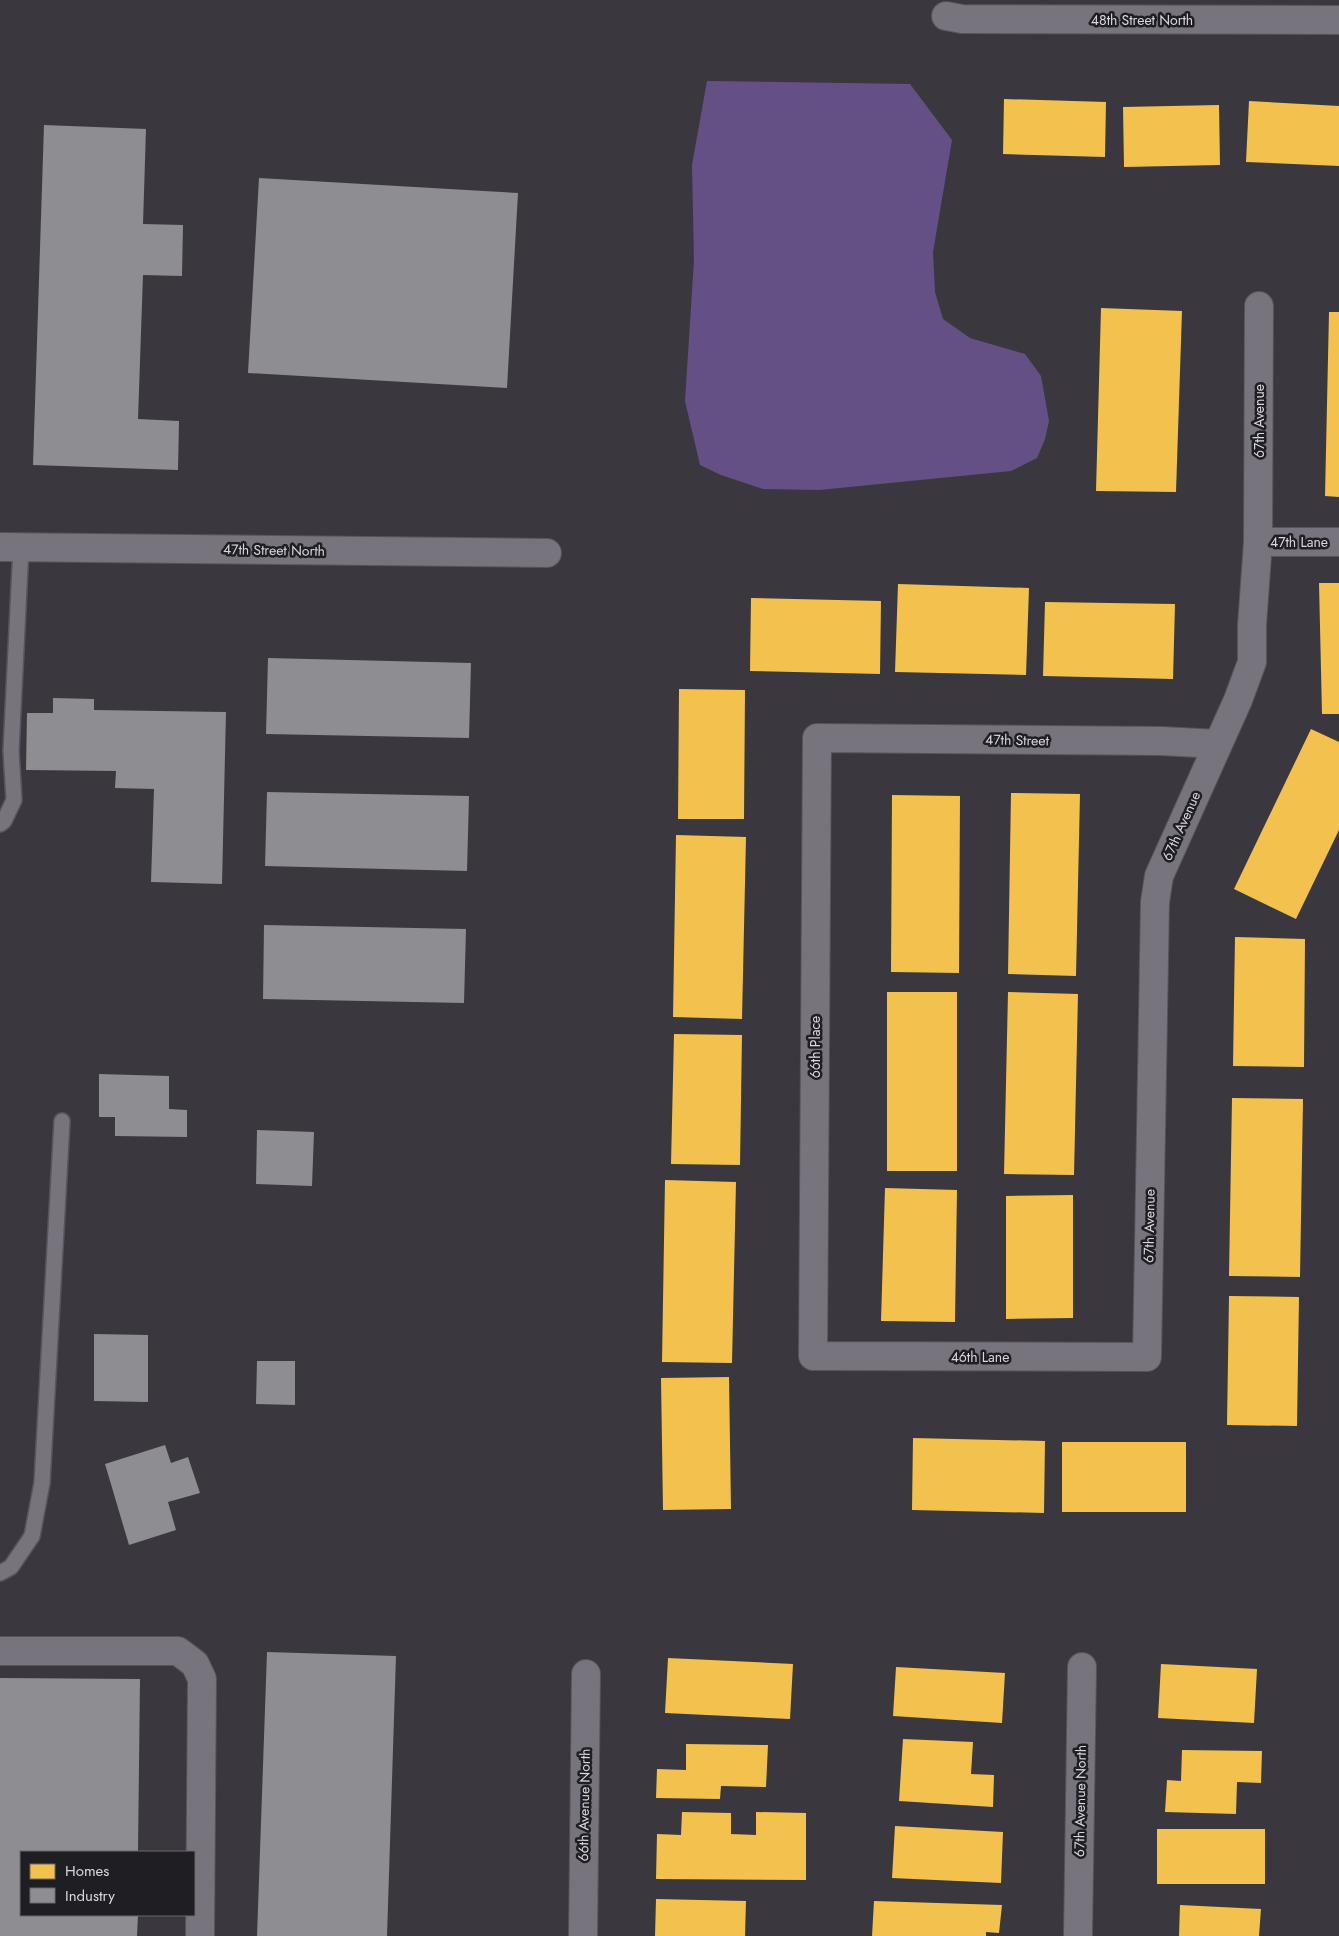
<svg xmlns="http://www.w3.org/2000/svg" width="1339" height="1936" font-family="Jost,sans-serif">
  <rect width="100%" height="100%" fill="#3a383e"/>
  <path fill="#655086" d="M707 81 910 84 952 140 933 252 935 292 943 319 970 338 1025 354 1041 376 1049 421 1045 439 1037 458 1011 471 819 490 763 489 721 475 700 465 685 401 694 260 692 165Z"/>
  <path fill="#f2c14e" d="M1004 99 1106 102 1105 157 1003 154Z
    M1249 101 1339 106V166L1246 162Z
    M1219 105 1220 165 1124 167 1123 107Z
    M1101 308 1182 311 1176 492 1096 491Z
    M1329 312H1339V497L1325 496Z
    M1319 583H1339V714H1322Z
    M898 584 1029 588 1026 675 895 672Z
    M751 598 881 601 880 674 750 671Z
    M1045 602 1175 604 1173 679 1043 676Z
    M679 689 745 690 744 819H678Z
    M1311 729 1339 742V830L1296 919 1234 889Z
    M1011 793 1080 794 1076 976 1008 974Z
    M892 795 960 796 959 973 891 972Z
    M676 835 746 837 742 1019 673 1017Z
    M1235 937 1305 939 1304 1067 1233 1066Z
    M887 992H957V1171H887Z
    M1008 992 1078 994 1074 1175 1004 1174Z
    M674 1034 742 1035 740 1165 671 1164Z
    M1232 1098 1303 1099 1300 1277 1229 1276Z
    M665 1180 736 1182 732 1363 662 1362Z
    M885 1188 957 1190 955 1322 881 1321Z
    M1073 1195V1318L1006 1319V1196Z
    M1229 1296 1299 1297 1297 1426 1227 1425Z
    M729 1377 731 1509 663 1510 661 1378Z
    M913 1438 1045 1441 1044 1513 912 1510Z
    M1062 1442H1186V1512H1062Z
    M668 1658 793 1664 790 1719 665 1713Z
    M1161 1664 1257 1669 1254 1723 1158 1718Z
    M896 1667 1005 1673 1002 1723 893 1716Z
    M903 1739 973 1742 971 1774 994 1775 993 1807 899 1801Z
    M686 1744 768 1745 766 1787 721 1786 720 1799 656 1798 657 1769 686 1770Z
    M1182 1750 1262 1751 1261 1783 1237 1782 1236 1814 1165 1812 1167 1780 1181 1781Z
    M682 1812 731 1813V1834L756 1835V1812L806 1813V1880L656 1879 657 1834 681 1835Z
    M895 1826 1003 1832 1001 1883 892 1878Z
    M1157 1829H1265V1884H1157Z
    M656 1899 746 1901 745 1936H655Z
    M874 1901 1002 1905 999 1933 986 1932V1936H872Z
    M1180 1905 1261 1909 1259 1936H1179Z"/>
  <path fill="#8d8d92" d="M44 125 146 129 143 224 183 225 182 276 143 275 138 419 179 421 178 470 33 465Z
    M259 178 518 193 507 388 248 373Z
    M268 658 471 663 469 738 266 734Z
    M53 698 94 699V710L226 712 222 884 151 882 154 789 115 788 116 771 26 770 27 713H53Z
    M267 792 469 796 467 871 265 866Z
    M264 925 466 929 464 1003 263 999Z
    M99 1074 169 1076V1109L187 1110V1137L115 1136V1117H99Z
    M257 1130 314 1132 312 1186 256 1184Z
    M94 1334 148 1335V1402L94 1401Z
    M257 1361H295V1405L256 1404Z
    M165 1445 171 1463 188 1457 200 1493 168 1502 176 1530 129 1545 105 1464Z
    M267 1652 396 1656 387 1936H257Z
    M0 1678 140 1679 138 1852H21V1915H138L137 1936H0Z"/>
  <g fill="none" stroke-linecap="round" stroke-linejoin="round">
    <defs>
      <path id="lane" d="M0 824 4 821 14 800 11 751 21 547
        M0 1573 11 1567 32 1536 42 1483 62 1121"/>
      <path id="street" d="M946 16 962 19 1339 20
        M1258 542H1339
        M0 547 547 553
        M1218 744 1161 741 817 738 813 1356 1147 1357 1155 902 1159 876 1238 700 1252 662V625L1258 542 1259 306
        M0 1651H178L195 1664 202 1679 200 1936
        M583 1936 586 1674
        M1078 1936 1082 1667"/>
    </defs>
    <use href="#lane" stroke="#57555a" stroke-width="18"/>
    <use href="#street" stroke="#57555a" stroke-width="30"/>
    <use href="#lane" stroke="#77747d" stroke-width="15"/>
    <use href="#street" stroke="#77747d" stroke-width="28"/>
  </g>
  <g text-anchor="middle" stroke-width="5" stroke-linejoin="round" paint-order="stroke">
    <g font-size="14" fill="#dad7df" stroke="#1f1e23">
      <text x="1142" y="25">48th Street North</text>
      <text transform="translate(1259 421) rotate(-90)" y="5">67th Avenue</text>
      <text x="1299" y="547">47th Lane</text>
      <text transform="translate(274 550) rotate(1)" y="5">47th Street North</text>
      <text transform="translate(1017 740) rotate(1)" y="5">47th Street</text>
      <text transform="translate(1181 826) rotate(-66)" y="5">67th Avenue</text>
      <text transform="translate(815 1047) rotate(-90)" y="5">66th Place</text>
      <text transform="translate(1149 1226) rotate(-89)" y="5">67th Avenue</text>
      <text x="980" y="1362">46th Lane</text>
      <text transform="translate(1080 1801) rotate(-89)" y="5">67th Avenue North</text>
      <text transform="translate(584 1805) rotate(-89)" y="5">66th Avenue North</text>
    </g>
  </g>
  <rect x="20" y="1851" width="175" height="65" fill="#1f1e23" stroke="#6a686e"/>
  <rect x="30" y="1864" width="25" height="15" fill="#f2c14e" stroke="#6a686e"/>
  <text x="65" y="1876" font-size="15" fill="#dad7df">Homes</text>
  <rect x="30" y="1888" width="25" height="15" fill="#8d8d92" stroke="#6a686e"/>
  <text x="65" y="1901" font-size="15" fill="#dad7df">Industry</text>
</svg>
